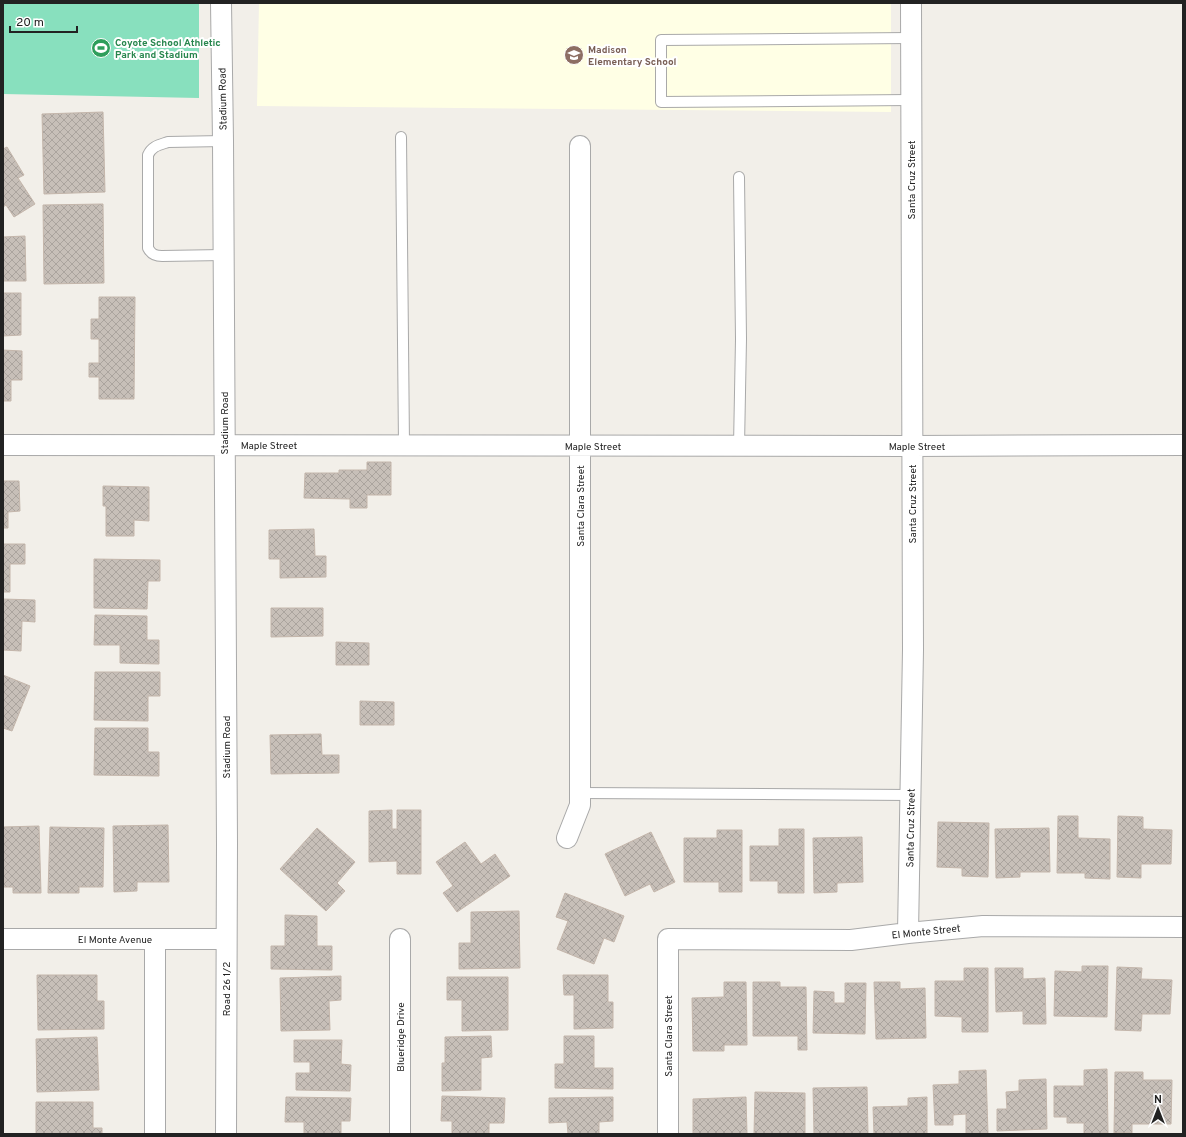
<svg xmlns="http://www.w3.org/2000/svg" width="1186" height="1137" font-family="Overpass,sans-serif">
  <defs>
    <pattern id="building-cross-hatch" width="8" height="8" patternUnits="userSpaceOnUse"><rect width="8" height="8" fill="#c7bfb8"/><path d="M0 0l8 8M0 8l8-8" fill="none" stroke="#aba49e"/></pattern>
  </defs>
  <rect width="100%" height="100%" fill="#f2efe9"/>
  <path fill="#ffffe5" d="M259 3H891V112L257 106Z"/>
  <path fill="#88e0be" d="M3 3H199V98L3 94Z"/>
  <path fill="url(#building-cross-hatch)" stroke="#c4b6ab" d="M103 112 105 192 44 194 42 114Z
    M7 147 24 175 18 178 35 204 14 217 6 205 3 207V149Z
    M103 204 104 283 44 284 43 205Z
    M25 236 26 281H3V237Z
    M3 293H21V335L3 336Z
    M99 297H135L134 399H99V377H89V363H99V339H91V319H99Z
    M3 350 22 351V380H11V401H3Z
    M367 462H391V495H367V508H350V499L304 498 305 473H339V470H367Z
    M3 481H19L20 511 8 512V528H3Z
    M103 486 149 487V521L134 520V536H106V506H103Z
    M314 529 315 556H326V577L280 578V559H269V530Z
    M3 544H25V564H10V592H3Z
    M94 559 160 560V581H148L147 609 94 608Z
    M3 599 35 600V622L22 621 21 651 3 650Z
    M271 608H323V636L271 637Z
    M95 615 147 616V640H159V664L120 663V645H94Z
    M336 642 369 643V665H336Z
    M95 672H160V696H148V721L94 720Z
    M3 675 30 686 12 731 3 728Z
    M360 701 394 702V725H360Z
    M95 728H148V752H159V776L94 775Z
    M321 734 322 755H339V773L271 774 270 735Z
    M392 810V829H397V810H421V874H397V861L369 862V811Z
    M1058 816H1078V838L1110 839V879L1085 878V873H1057Z
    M1118 816 1143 817V829L1172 830 1171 864H1141V878L1117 877Z
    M938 822 989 823 988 877 962 876V868L937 867Z
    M168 825 169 882H137V891L114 892 113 826Z
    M39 826 41 893H13V887H3V827Z
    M50 827 104 828 103 887H79V893H48Z
    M317 828 355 862 337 883 345 891 326 911 280 869Z
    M1049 828 1050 872H1020V877L996 878 995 829Z
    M779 829H804V893H778V881H750V846H779Z
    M717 830H742V892H719V882H684V838H717Z
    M651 832 675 882 654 892 650 884 625 896 605 854Z
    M862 837 863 882 837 883V892L814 893 813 838Z
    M465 842 481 864 495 854 510 876 457 912 443 893 453 886 436 862Z
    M565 893 624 916 614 942 604 938 594 964 557 949 568 921 556 917Z
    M519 911 520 968 459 969V943H471V912Z
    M285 915 317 916V946H332V970L271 969V946H285Z
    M1082 966H1108L1107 1017 1054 1016 1055 971 1082 972Z
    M1117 967 1142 968 1141 979 1172 980 1170 1014H1142L1141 1031 1115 1030Z
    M964 968H988V1032H962V1017L935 1016V981H964Z
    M995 968H1023V979L1045 978 1046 1024H1023V1011L996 1012Z
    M37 975H97V1001H104V1029L38 1030Z
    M563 975H608V1002H613V1028L574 1029V995H564Z
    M341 976V1000L329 1001 330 1030 281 1031 280 978Z
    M447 977H508V1030L462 1031V1000H447Z
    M724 982H746L747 1045H724V1051H693L692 998 724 997Z
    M753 982H780V987H806L807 1050H798V1036H753Z
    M874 982H900V989L925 988 926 1038 876 1039Z
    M845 983H866L865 1034 813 1033 814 991 834 992V1003H845Z
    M491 1036 492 1057 481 1058V1090L442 1091V1063H445V1037Z
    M564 1036H594V1068H613V1089L555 1088V1064H564Z
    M97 1037 99 1090 37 1092 36 1039Z
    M294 1040H342L341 1064 351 1065 350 1091 296 1090V1073H310V1062H294Z
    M1107 1069 1108 1133 1084 1134V1123H1067V1117H1054V1086H1084V1070Z
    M986 1070 988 1134H966V1114L953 1115V1125H935L933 1085 959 1084V1071Z
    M1115 1072H1143V1080H1172L1171 1124H1132V1133H1114Z
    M1046 1079 1047 1129 997 1131V1109H1007L1006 1092 1019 1091V1080Z
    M867 1087 868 1134H814L813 1088Z
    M755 1092 805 1093V1134H754Z
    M442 1096 505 1098 504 1123H489V1134H452V1121H441Z
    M286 1097 351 1098 350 1121H341V1134H304V1122H285Z
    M613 1097V1121L599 1122V1134H568L567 1122 549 1123V1098Z
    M746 1097 747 1134H693V1099Z
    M927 1097V1134H874L873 1107 908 1106V1098Z
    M36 1102H93V1128H102V1134H36Z"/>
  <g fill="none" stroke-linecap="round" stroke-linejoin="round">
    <defs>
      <path id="lane" d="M911 38 661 40V102L911 100
        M401 137 404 445
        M223 141 168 142C159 145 152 146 148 155V248C151 254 155 256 162 256L223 255
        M739 177 741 339 739 446
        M580 793 910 795"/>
      <path id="street" d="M221 3 223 141 227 843 226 1134
        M3 445 912 446 1183 445
        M567 838 580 805V146
        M908 933 913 650 911 3
        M3 939H226
        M155 939V1134
        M400 939V1134
        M668 1134V939L851 940 908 933 983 926 1183 927"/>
    </defs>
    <use href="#lane" stroke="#a9a9a9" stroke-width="12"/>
    <use href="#street" stroke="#a9a9a9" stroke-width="22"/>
    <use href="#lane" stroke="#fff" stroke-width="10"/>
    <use href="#street" stroke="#fff" stroke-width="20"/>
  </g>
  <defs>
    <symbol id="stadium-disc" viewBox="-11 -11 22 22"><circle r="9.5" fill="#2e9e5b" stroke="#fff"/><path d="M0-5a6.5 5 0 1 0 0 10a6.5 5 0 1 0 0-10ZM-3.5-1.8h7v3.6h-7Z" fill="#fff"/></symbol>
    <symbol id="school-disc" viewBox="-11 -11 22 22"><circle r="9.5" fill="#8d6e63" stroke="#fff"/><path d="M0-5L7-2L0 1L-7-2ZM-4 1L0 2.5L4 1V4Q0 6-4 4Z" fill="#fff"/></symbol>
  </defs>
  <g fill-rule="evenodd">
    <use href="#stadium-disc" x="90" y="37" width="22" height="22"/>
    <use href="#school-disc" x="563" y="44" width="22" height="22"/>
  </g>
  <g text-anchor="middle" stroke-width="4" stroke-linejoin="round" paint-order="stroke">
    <g font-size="10" font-weight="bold" fill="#27864d" stroke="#fff" text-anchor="start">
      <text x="115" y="46">Coyote School Athletic<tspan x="115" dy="12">Park and Stadium</tspan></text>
    </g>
    <g font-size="10" font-weight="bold" fill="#785e54" stroke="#fff" text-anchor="start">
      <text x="588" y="53">Madison<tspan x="588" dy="12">Elementary School</tspan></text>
    </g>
    <g font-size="10" fill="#222" stroke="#fff">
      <text transform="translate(222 99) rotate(-91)" y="4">Stadium Road</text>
      <text transform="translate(911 180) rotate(-90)" y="4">Santa Cruz Street</text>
      <text transform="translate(224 423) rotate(-90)" y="4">Stadium Road</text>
      <text x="269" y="449">Maple Street</text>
      <text x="593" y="450">Maple Street</text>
      <text x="917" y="450">Maple Street</text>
      <text transform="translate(912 504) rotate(-90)" y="4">Santa Cruz Street</text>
      <text transform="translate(580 506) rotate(-90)" y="4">Santa Clara Street</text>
      <text transform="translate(226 747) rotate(-90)" y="4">Stadium Road</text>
      <text transform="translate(910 828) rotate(-89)" y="4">Santa Cruz Street</text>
      <text transform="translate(926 931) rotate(-6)" y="4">El Monte Street</text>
      <text x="115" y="943">El Monte Avenue</text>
      <text transform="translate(226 989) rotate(-90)" y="4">Road 26 1/2</text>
      <text transform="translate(668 1036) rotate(-90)" y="4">Santa Clara Street</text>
      <text transform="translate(400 1037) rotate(-90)" y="4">Blueridge Drive</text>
    </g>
  </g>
  <rect width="1186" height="1137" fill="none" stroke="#222222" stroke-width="8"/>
  <g transform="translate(1158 1109)" stroke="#ffffff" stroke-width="3" paint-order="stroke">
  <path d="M0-3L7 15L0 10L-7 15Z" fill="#222222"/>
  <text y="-6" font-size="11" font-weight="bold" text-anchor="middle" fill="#222222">N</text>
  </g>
  <path d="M10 26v6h67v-6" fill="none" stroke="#222222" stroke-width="2"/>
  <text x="16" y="26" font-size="12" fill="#222222" stroke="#ffffff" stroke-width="3" paint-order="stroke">20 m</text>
</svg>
